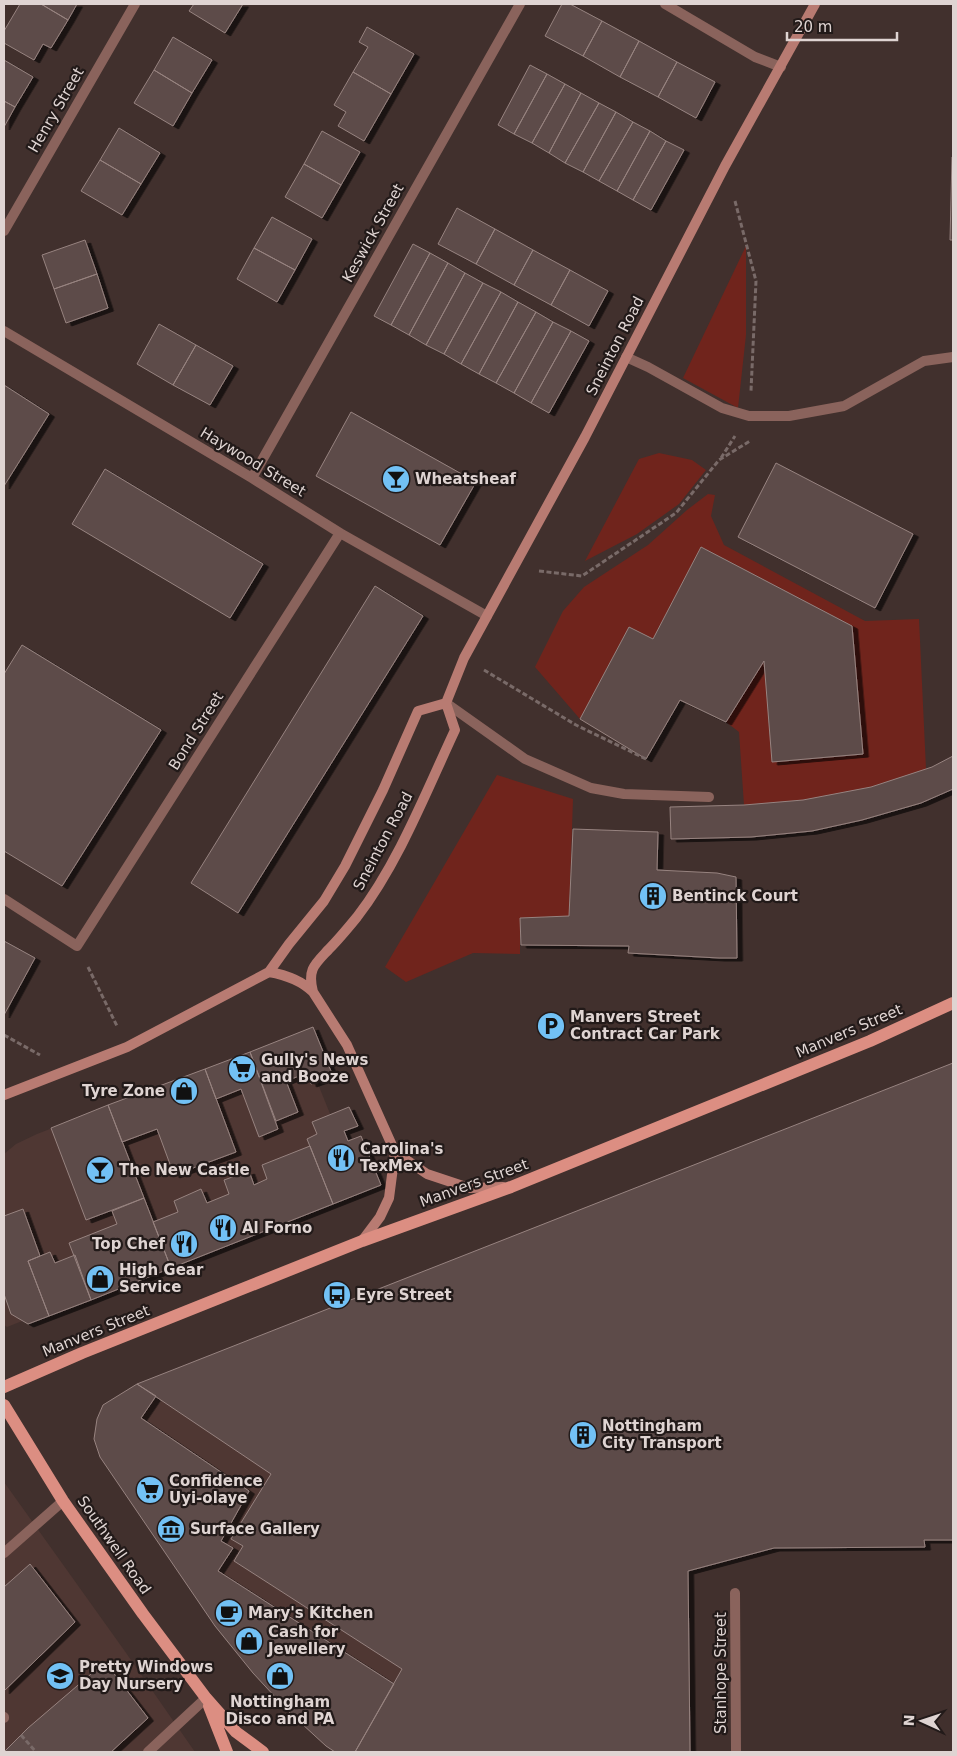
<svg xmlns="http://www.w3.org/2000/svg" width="957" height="1756" font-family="'DejaVu Sans',sans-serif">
  <defs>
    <filter id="shadow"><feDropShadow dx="5.5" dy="3" stdDeviation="0" flood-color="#0009"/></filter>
  </defs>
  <rect width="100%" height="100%" fill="#41302d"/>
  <path fill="#4f3733" d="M291 1036 299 1037 360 1188 7 1327 4 1325V1154L16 1144 37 1134Z
    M137 1384 271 1474 231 1539 243 1546 234 1561 402 1669 355 1752H335L326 1746 289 1712 253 1673 215 1626 100 1457 94 1439 97 1419 103 1405Z
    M4 1482 124 1650 195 1752H4Z"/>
  <path fill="#70241c" d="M746 246V335L738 408 683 378Z
    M659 453 692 460 706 470 679 504 637 534 585 561 639 459Z
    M708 494 715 495 711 516 724 545 865 621 919 619 926 769 871 787 803 800 744 805 739 732 726 722 764 661 772 762 863 754 852 626 701 547 653 639 629 627 580 719 535 667 563 611 584 587 648 545 687 510Z
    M497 775 573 799 569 916 520 918V954L473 953 406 982 385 967Z"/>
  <path fill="#5d4b48" stroke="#978380" filter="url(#shadow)" d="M20 4H41L68 20 51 48 43 44 34 60 4 43V31Z
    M41 4H77L68 20Z
    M194 4H243L225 33 189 11Z
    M562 4H570L602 21 583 56 545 36Z
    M602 21 639 41 620 77 583 56Z
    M367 27 414 54 391 94 353 72 368 47 359 42Z
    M173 37 212 60 192 93 154 70Z
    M639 41 677 62 658 97 620 77Z
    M4 60 33 77 15 107 4 101Z
    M677 62 715 82 696 118 658 97Z
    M530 65 547 74 514 134 498 125Z
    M154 70 192 93 173 126 134 103Z
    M353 72 391 94 364 141 338 126 346 112 334 105Z
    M547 74 565 84 532 143 514 134Z
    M565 84 581 93 549 153 532 143Z
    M581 93 599 103 565 163 549 153Z
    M4 101 15 107 4 127Z
    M599 103 616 112 583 172 565 163Z
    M616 112 633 122 599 181 583 172Z
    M633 122 650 131 617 191 599 181Z
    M119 128 160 153 141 184 100 160Z
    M322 131 360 152 341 185 304 164Z
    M650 131 666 141 633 200 617 191Z
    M666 141 684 150 651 210 633 200Z
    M952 157H953V240H950Z
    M100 160 141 184 122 215 81 191Z
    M304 164 341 185 322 218 285 197Z
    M457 208 495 229 476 264 438 244Z
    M272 217 312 239 295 270 254 248Z
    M495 229 533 250 514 285 476 264Z
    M85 240 97 274 54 289 42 255Z
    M413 244 430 253 391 325 374 316Z
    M254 248 295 270 277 302 237 279Z
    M533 250 570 270 551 305 514 285Z
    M430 253 448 263 409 335 391 325Z
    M448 263 465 273 426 345 409 335Z
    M570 270 608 291 589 326 551 305Z
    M465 273 483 283 444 354 426 345Z
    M97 274 108 308 66 323 54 289Z
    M483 283 501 292 461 364 444 354Z
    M501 292 518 302 479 374 461 364Z
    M518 302 536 312 496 383 479 374Z
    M536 312 553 322 514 393 496 383Z
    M553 322 571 331 531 403 514 393Z
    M159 324 196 345 173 385 137 364Z
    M571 331 589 341 549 413 531 403Z
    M196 345 233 366 210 405 173 385Z
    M4 385 49 414 4 486Z
    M351 412 476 482 440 545 316 476Z
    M776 463 913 534 875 608 738 537Z
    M105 469 263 564 230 618 72 524Z
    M701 547 852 626 863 754 772 762 764 661 726 722 680 700 646 759 580 719 629 627 653 639Z
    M375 586 423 616 238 913 191 883Z
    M22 645 161 730 62 886 4 851V674Z
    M953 756V789L921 803 862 820 812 831 751 837 671 839 670 807 744 805 803 800 871 787 932 767Z
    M573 829 658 832 657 870 717 873 736 877 737 958H719L628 953 629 946 521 945 520 918 569 916Z
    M4 941 35 958 4 1015Z
    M313 1027 333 1076 311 1084 307 1073 286 1081 298 1112 276 1121 250 1052Z
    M250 1052 278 1129 259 1137 241 1089 216 1099 205 1069Z
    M953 1063V1540H924L925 1547 774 1548 688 1571 690 1752H355L402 1669 234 1561 243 1546 231 1539 271 1474 137 1384Z
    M205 1069 236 1152 174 1175 157 1129 122 1142 108 1105Z
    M108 1105 144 1198 86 1220 51 1128Z
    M349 1107 358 1126 344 1131 348 1141 361 1136 381 1185 333 1204 307 1139 317 1134 312 1122Z
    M310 1146 333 1204 171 1268 153 1222 178 1212 174 1201 201 1189 207 1203 229 1194 224 1180 249 1171 254 1185 267 1179 262 1165Z
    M144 1198 171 1268 91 1300 69 1243 117 1224 112 1211Z
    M23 1209 40 1256 28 1261 49 1316 28 1324 11 1314 4 1294V1216Z
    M50 1252 55 1263 75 1255 91 1300 49 1316 28 1261Z
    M137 1384 156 1396 141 1418 249 1491 221 1541 233 1548 218 1571 394 1684 355 1752H335L326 1746 289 1712 253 1673 215 1626 100 1457 94 1439 97 1419 103 1405Z
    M30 1564 75 1622 4 1691V1587Z
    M105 1662 148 1718 111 1752H4L28 1728Z"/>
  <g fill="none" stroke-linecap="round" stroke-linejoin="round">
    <path stroke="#796a68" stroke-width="3" stroke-dasharray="5 2.5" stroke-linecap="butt" d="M735 201 756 281 751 391
      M721 458 735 436
      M539 571 582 576 676 513 719 460 750 441
      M484 670 576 725 646 759
      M88 967 117 1026
      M4 1035 40 1055
      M21 1735 36 1752"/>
    <path stroke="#8a635c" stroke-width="10" d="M446 703 525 759 591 788 624 794 709 797
      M4 1553 63 1501
      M735 1593 736 1752
      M4 1718V1717
      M148 1752 206 1698"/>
    <path stroke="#8a635c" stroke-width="10" d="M665 4 755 57 781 67
      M4 231 135 4
      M4 331 252 478 340 533 487 616
      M626 357 648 367 722 408 749 416H789L844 406 924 361 953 357
      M252 478 520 4
      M4 899 77 946 340 533"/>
    <path stroke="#b87b72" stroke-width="10" d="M269 972C286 975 301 980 313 992L347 1045 395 1152 427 1174 469 1188 503 1187
      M313 992C307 969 315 964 329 949 339 939 348 928 357 917 398 864 426 792 455 730L446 703 464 658 585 437 725 166 815 4
      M4 1095 127 1047 269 972 289 944 324 901 345 866 383 790 418 711 446 703
      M362 1241 380 1217 389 1198 395 1152"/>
    <path stroke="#dc8e82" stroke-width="12" d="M4 1387 82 1353 362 1241 511 1187 870 1041 953 1003
      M4 1405 63 1501 143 1614 206 1698 236 1732 263 1752
      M209 1706 227 1752"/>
  </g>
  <defs>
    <symbol id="bar-disc" viewBox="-11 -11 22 22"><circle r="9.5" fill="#72c1f5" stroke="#221a19"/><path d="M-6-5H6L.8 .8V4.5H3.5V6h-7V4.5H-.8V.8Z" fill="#111"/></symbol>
    <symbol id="building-disc" viewBox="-11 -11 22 22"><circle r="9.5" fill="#72c1f5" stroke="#221a19"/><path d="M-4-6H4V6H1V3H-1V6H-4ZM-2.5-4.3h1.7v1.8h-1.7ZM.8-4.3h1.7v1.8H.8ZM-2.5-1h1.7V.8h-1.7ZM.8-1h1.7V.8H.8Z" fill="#111"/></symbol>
    <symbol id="parking-disc" viewBox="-11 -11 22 22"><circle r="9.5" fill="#72c1f5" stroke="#221a19"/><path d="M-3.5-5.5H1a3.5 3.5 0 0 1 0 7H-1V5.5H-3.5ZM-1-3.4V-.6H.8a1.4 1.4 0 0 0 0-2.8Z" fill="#111"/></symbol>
    <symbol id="supermarket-disc" viewBox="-11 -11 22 22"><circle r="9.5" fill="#72c1f5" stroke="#221a19"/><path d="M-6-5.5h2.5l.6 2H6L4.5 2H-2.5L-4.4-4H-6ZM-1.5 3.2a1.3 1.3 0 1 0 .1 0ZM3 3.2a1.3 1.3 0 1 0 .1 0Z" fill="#111"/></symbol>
    <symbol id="shop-disc" viewBox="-11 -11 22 22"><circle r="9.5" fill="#72c1f5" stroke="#221a19"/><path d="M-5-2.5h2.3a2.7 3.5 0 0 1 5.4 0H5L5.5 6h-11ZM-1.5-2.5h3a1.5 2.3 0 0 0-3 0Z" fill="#111"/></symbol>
    <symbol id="restaurant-disc" viewBox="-11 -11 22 22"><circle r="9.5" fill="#72c1f5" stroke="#221a19"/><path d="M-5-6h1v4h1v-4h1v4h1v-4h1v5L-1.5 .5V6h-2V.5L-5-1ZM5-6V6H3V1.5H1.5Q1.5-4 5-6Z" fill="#111"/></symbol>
    <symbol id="bus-disc" viewBox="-11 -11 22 22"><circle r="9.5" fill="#72c1f5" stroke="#221a19"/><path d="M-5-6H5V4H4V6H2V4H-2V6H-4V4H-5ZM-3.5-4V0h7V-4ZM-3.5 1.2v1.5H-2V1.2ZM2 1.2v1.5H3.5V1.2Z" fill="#111"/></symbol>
    <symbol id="museum-disc" viewBox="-11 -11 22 22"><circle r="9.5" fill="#72c1f5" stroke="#221a19"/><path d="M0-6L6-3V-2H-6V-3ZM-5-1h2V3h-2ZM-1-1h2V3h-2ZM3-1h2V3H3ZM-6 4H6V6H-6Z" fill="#111"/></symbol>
    <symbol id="cafe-disc" viewBox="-11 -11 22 22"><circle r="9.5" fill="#72c1f5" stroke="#221a19"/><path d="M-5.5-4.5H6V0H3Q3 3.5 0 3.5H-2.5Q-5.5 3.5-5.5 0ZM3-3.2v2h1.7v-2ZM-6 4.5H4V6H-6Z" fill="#111"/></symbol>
    <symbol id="school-disc" viewBox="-11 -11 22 22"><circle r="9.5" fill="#72c1f5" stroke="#221a19"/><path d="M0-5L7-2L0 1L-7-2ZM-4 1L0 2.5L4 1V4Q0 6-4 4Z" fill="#111"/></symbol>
  </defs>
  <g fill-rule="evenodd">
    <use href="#bar-disc" x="380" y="463" width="32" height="32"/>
    <use href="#building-disc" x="637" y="880" width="32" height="32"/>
    <use href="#parking-disc" x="535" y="1010" width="32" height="32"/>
    <use href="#supermarket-disc" x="226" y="1053" width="32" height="32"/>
    <use href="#shop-disc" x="168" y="1075" width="32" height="32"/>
    <use href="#restaurant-disc" x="325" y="1142" width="32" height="32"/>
    <use href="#bar-disc" x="84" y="1154" width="32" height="32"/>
    <use href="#restaurant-disc" x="207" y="1212" width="32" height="32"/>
    <use href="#restaurant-disc" x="168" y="1228" width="32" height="32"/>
    <use href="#shop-disc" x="84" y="1263" width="32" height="32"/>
    <use href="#bus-disc" x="321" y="1279" width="32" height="32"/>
    <use href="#building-disc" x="567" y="1419" width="32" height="32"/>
    <use href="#supermarket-disc" x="134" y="1474" width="32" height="32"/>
    <use href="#museum-disc" x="155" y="1513" width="32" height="32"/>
    <use href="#cafe-disc" x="213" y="1597" width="32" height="32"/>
    <use href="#shop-disc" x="233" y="1625" width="32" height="32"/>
    <use href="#school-disc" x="44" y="1660" width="32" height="32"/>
    <use href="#shop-disc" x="264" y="1660" width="32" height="32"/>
  </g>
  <g text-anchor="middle" stroke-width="4.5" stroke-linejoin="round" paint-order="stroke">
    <g font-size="15" fill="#dfd4d2" stroke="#221a19">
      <text transform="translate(56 110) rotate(-60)" y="5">Henry Street</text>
      <text transform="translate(373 233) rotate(-61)" y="5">Keswick Street</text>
      <text transform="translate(615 346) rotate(-63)" y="5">Sneinton Road</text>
      <text transform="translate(253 462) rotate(31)" y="5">Haywood Street</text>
      <text transform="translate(196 731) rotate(-58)" y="5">Bond Street</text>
      <text transform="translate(383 841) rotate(-62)" y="5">Sneinton Road</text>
      <text transform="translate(849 1031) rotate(-23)" y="5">Manvers Street</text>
      <text transform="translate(474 1183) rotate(-20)" y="5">Manvers Street</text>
      <text transform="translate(96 1331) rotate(-22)" y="5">Manvers Street</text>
      <text transform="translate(114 1545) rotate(55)" y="5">Southwell Road</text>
      <text transform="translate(721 1673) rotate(-90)" y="5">Stanhope Street</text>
    </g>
    <g font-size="15" font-weight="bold" fill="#dfd4d2" stroke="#221a19" text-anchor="start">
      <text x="415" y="484">Wheatsheaf</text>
      <text x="672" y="901">Bentinck Court</text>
      <text x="570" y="1022">Manvers Street<tspan x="570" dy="17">Contract Car Park</tspan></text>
      <text x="261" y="1065">Gully's News<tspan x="261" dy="17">and Booze</tspan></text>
      <text x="165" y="1096" text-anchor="end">Tyre Zone</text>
      <text x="360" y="1154">Carolina's<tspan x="360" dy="17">TexMex</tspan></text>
      <text x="119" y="1175">The New Castle</text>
      <text x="242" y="1233">Al Forno</text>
      <text x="165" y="1249" text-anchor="end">Top Chef</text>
      <text x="119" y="1275">High Gear<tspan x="119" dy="17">Service</tspan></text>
      <text x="356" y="1300">Eyre Street</text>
      <text x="602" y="1431">Nottingham<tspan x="602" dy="17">City Transport</tspan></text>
      <text x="169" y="1486">Confidence<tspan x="169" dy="17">Uyi-olaye</tspan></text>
      <text x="190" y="1534">Surface Gallery</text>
      <text x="248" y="1618">Mary's Kitchen</text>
      <text x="268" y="1637">Cash for<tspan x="268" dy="17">Jewellery</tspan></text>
      <text x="79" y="1672">Pretty Windows<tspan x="79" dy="17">Day Nursery</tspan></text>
      <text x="280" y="1707" text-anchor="middle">Nottingham<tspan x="280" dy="17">Disco and PA</tspan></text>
    </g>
  </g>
  <rect width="957" height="1756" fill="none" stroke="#dfd4d2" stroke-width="10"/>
  <g transform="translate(922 1721) rotate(273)" stroke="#221a19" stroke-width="4" paint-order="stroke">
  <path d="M0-4L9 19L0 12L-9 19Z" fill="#dfd4d2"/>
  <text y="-8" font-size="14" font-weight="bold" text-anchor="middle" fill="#dfd4d2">N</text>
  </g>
  <path d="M787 32v8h110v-8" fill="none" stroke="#dfd4d2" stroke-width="2.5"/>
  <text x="794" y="32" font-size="15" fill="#dfd4d2" stroke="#221a19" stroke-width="4" paint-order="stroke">20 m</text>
</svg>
